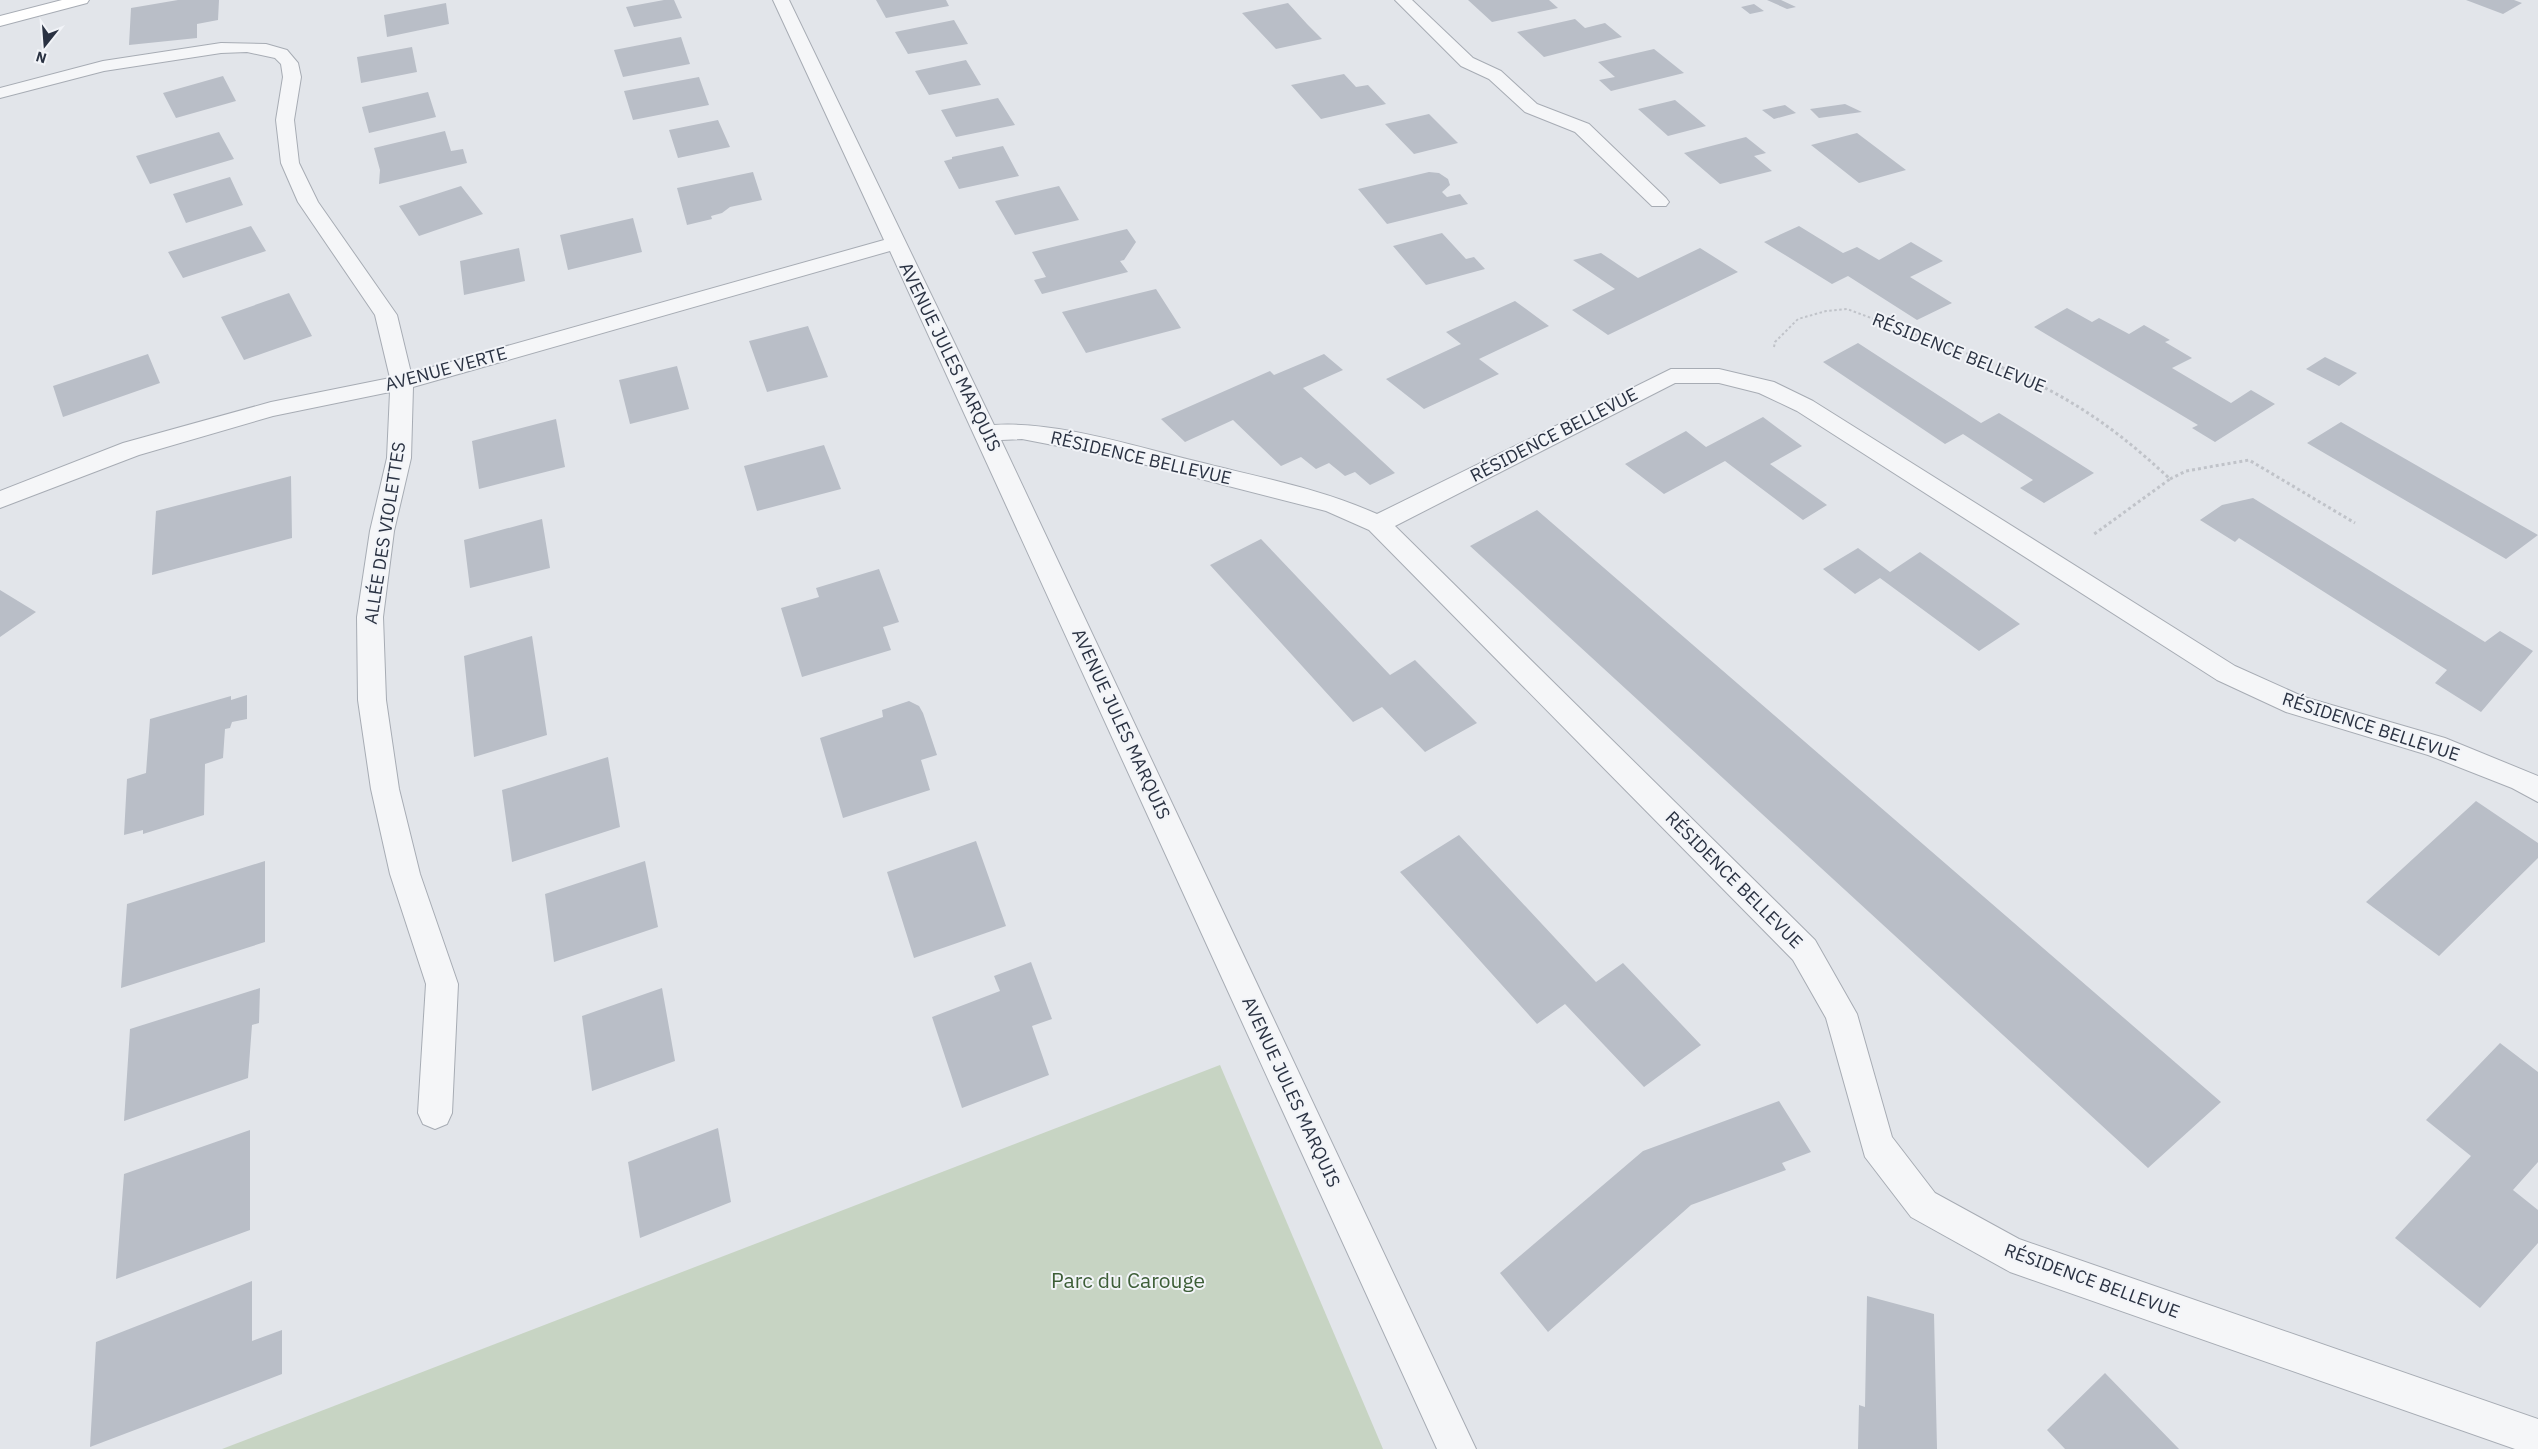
<svg xmlns="http://www.w3.org/2000/svg" width="2538" height="1449" font-family="'IBM Plex Sans',sans-serif">
  <rect width="100%" height="100%" fill="#e2e5ea"/>
  <path fill="#c7d4c3" d="M1220 1065 1383 1449H222Z"/>
  <path fill="#b9bec7" d="M178 0H219L218 20 197 24V38L129 45 131 8Z
    M664 0H674L682 18 634 27 626 7Z
    M876 0H946L949 6 886 18Z
    M1468 0H1549L1558 8 1492 22Z
    M1767 0H1781L1796 7 1787 9Z
    M2466 0H2514L2522 3 2503 14Z
    M446 3 449 24 387 37 384 15Z
    M1288 3 1307 24 1322 39 1276 49 1242 13Z
    M1754 4 1764 11 1750 14 1741 7Z
    M1575 19 1585 28 1605 23 1622 37 1544 57 1517 32Z
    M954 20 968 44 908 54 895 32Z
    M681 37 690 64 623 77 614 50Z
    M412 47 417 72 361 83 357 57Z
    M1654 49 1684 73 1611 91 1599 80 1615 77 1598 62Z
    M966 60 981 85 929 95 915 71Z
    M1344 74 1356 87 1368 85 1386 104 1321 119 1291 85Z
    M223 76 236 101 176 118 163 93Z
    M699 77 709 105 633 120 624 91Z
    M428 92 436 117 369 133 362 107Z
    M998 98 1015 125 956 137 941 110Z
    M1675 100 1706 126 1668 136 1638 109Z
    M1845 104 1862 112 1819 118 1810 109Z
    M1785 105 1796 113 1774 119 1762 110Z
    M1429 114 1458 143 1414 154 1385 124Z
    M718 120 730 147 678 158 669 130Z
    M445 131 451 151 463 149 467 163 379 184 380 170 374 148Z
    M219 132 234 159 150 184 136 156Z
    M1857 133 1906 170 1859 183 1811 145Z
    M1746 137 1766 153 1754 156 1772 171 1720 184 1684 153Z
    M1003 146 1019 176 959 189 944 161 952 159V157Z
    M753 172 762 200 730 207 722 213 711 216 712 219 687 225 677 188Z
    M1429 172 1439 173 1448 179 1450 185 1442 192 1447 197 1460 194 1468 204 1387 224 1358 189Z
    M230 177 243 205 186 223 173 194Z
    M461 186 483 214 419 236 399 206Z
    M1059 186 1079 220 1015 235 995 201Z
    M633 218 642 252 568 270 560 235Z
    M251 226 266 251 183 278 168 252Z
    M1799 226 1843 253 1857 247 1879 260 1911 242 1943 261 1910 277 1952 303 1917 320 1848 276 1832 284 1764 242Z
    M1127 229 1136 242 1124 260 1120 261 1128 272 1042 294 1034 280 1046 277 1032 252Z
    M1442 233 1466 259 1474 257 1485 269 1426 285 1393 246Z
    M519 248 525 281 464 295 460 261Z
    M1700 248 1738 272 1608 335 1572 310 1615 289 1573 260 1601 253 1638 278Z
    M1156 289 1181 328 1086 353 1062 312Z
    M289 293 312 336 244 360 221 317Z
    M1515 301 1549 326 1479 359 1499 374 1424 409 1386 379 1461 344 1446 332Z
    M2067 308 2092 322 2099 318 2129 334 2144 325 2170 340 2165 342 2192 358 2172 368 2231 403 2251 390 2275 404 2215 442 2192 428 2198 425 2034 327Z
    M808 326 828 377 767 392 749 341Z
    M1858 343 1981 423 1999 413 2094 473 2044 503 2020 488 2033 480 1963 434 1945 444 1823 362Z
    M148 354 160 383 63 417 53 386Z
    M1324 354 1343 370 1303 388 1395 473 1370 485 1355 472 1345 476 1329 463 1316 469 1301 457 1281 466 1233 420 1185 442 1161 419 1270 371 1274 375Z
    M2325 357 2357 373 2339 386 2306 369Z
    M677 366 689 409 630 424 619 380Z
    M1763 417 1802 446 1770 464 1827 505 1803 520 1725 461 1664 494 1625 464 1686 431 1706 447Z
    M556 419 565 467 479 489 472 441Z
    M2341 422 2538 535 2506 559 2307 443Z
    M824 445 841 489 757 511 744 466Z
    M291 476 292 538 152 575 156 511Z
    M2253 498 2485 642 2500 631 2533 651 2481 712 2435 683 2447 670 2239 538 2235 542 2200 520 2222 505Z
    M1537 510 2221 1102 2148 1168 1470 546Z
    M542 519 550 568 470 588 464 540Z
    M1261 539 1390 675 1415 660 1477 723 1425 752 1382 707 1353 722 1210 565Z
    M1858 548 1890 572 1920 552 2020 624 1979 651 1880 578 1855 594 1823 569Z
    M879 569 899 622 883 627 891 650 802 677 781 608 819 597 816 588Z
    M0 590 36 612 0 637Z
    M532 636 547 735 474 757 464 656Z
    M247 695V719L232 722 230 728 225 729 223 758 205 764 204 815 143 834V830L124 835 127 779 146 773 150 719 231 696V700Z
    M909 701 919 706 923 713 937 755 921 760 930 790 843 818 820 738 883 717 882 710Z
    M608 757 620 827 512 862 502 790Z
    M2476 801 2538 843V858L2439 956 2366 902Z
    M1459 835 1596 982 1623 963 1701 1045 1644 1087 1565 1004 1537 1024 1400 872Z
    M976 841 1006 926 914 958 887 872Z
    M265 861V942L121 988 127 904Z
    M645 861 658 927 554 962 545 894Z
    M1031 962 1052 1019 1032 1026 1049 1075 962 1108 932 1017 1000 991 994 976Z
    M260 988 259 1023 252 1025 248 1078 124 1121 130 1029Z
    M662 988 675 1061 592 1091 582 1016Z
    M2500 1043 2538 1072V1162L2513 1190 2538 1210V1243L2480 1308 2395 1238 2471 1156 2426 1120Z
    M1779 1101 1811 1152 1782 1163 1786 1170 1691 1205 1548 1332 1500 1273 1643 1151Z
    M718 1128 731 1202 640 1238 628 1162Z
    M250 1130V1230L116 1279 124 1174Z
    M252 1281V1341L282 1330V1374L90 1447 96 1342Z
    M1867 1296 1934 1314 1937 1449H1858L1859 1405 1865 1407Z
    M2105 1373 2179 1449H2065L2047 1430Z"/>
  <g fill="none" stroke-linecap="round" stroke-linejoin="round">
    <defs>
      <path id="minor" d="M773 0H789L994 425C1057 421 1133 446 1195 461 1257 477 1319 488 1377 514L1671 369H1719L1774 382 1813 401 2235 666 2304 697 2445 738 2538 776V802L2512 788 2428 755 2286 712 2217 680 1797 411 1759 393 1719 383H1675L1395 526 1815 940 1857 1014 1892 1137 1935 1193 2019 1239 2538 1419V1449H2515L2010 1272 1911 1217 1865 1157 1826 1018 1793 960 1369 530 1326 511 1115 457 1022 439 1001 440 1476 1449H1437L890 251 413 387 411 458 394 531 383 617 386 700 399 789 420 874 458 984 452 1113 447 1124 435 1129 423 1124 418 1113 426 984 390 874 371 789 358 700 357 617 370 531 387 458 390 392 273 416 139 455 0 508V491L123 443 271 402 390 378 375 315 298 202 281 163 276 120 283 77 281 64 275 58 247 52 221 53 104 71 0 98V88L103 61 221 43 266 44 287 50 298 63 301 77 294 120 299 163 318 202 397 315 411 373 884 240Z
        M1395 0H1412L1473 58 1501 71 1537 104 1589 124 1666 198 1669 202 1666 206H1652L1575 132 1525 112 1489 79 1461 66Z"/>
      <path id="secondary" d="M62 0H89L87 3 0 26V16Z"/>
    </defs>
    <use href="#minor" stroke="#a7acb4" stroke-width="2"/>
    <use href="#secondary" stroke="#a7acb4" stroke-width="2"/>
    <path stroke="#c0c3c9" stroke-width="2" stroke-dasharray="2.5 2.5" stroke-linecap="butt" d="M1774 347 1775 342 1798 319 1826 311 1847 309 1971 355"/>
    <path stroke="#c0c3c9" stroke-width="3" stroke-dasharray="3 3" stroke-linecap="butt" d="M1968 354C2052 386 2104 417 2170 479L2093 535
      M2170 479 2186 471 2249 460 2355 523"/>
    <use href="#minor" fill="#f5f6f8" fill-rule="evenodd"/>
    <use href="#secondary" fill="#fff" fill-rule="evenodd"/>
  </g>
  <g text-anchor="middle" stroke-width="4" stroke-linejoin="round" paint-order="stroke">
    <g font-size="18" fill="#2a3242" stroke="#f2f4f8">
      <text transform="translate(1959 353) rotate(22)" y="6">RÉSIDENCE BELLEVUE</text>
      <text transform="translate(950 357) rotate(64)" y="6">AVENUE JULES MARQUIS</text>
      <text transform="translate(446 369) rotate(-15)" y="6">AVENUE VERTE</text>
      <text transform="translate(1554 435) rotate(-27)" y="6">RÉSIDENCE BELLEVUE</text>
      <text transform="translate(1141 458) rotate(13)" y="6">RÉSIDENCE BELLEVUE</text>
      <text transform="translate(385 533) rotate(-81)" y="6">ALLÉE DES VIOLETTES</text>
      <text transform="translate(1121 724) rotate(65)" y="6">AVENUE JULES MARQUIS</text>
      <text transform="translate(2371 727) rotate(18)" y="6">RÉSIDENCE BELLEVUE</text>
      <text transform="translate(1734 880) rotate(45)" y="6">RÉSIDENCE BELLEVUE</text>
      <text transform="translate(1291 1092) rotate(65)" y="6">AVENUE JULES MARQUIS</text>
      <text transform="translate(2092 1281) rotate(20)" y="6">RÉSIDENCE BELLEVUE</text>
    </g>
    <g font-size="21" fill="#3d5e37" stroke="#f2f4f8">
      <text x="1128" y="1288">Parc du Carouge</text>
    </g>
  </g>
  <g transform="translate(45 45) rotate(197)" stroke="#f2f4f8" stroke-width="4" paint-order="stroke">
  <path d="M0-4L9 19L0 12L-9 19Z" fill="#2a3242"/>
  <text y="-8" font-size="14" font-weight="bold" text-anchor="middle" fill="#2a3242">N</text>
  </g>
</svg>
